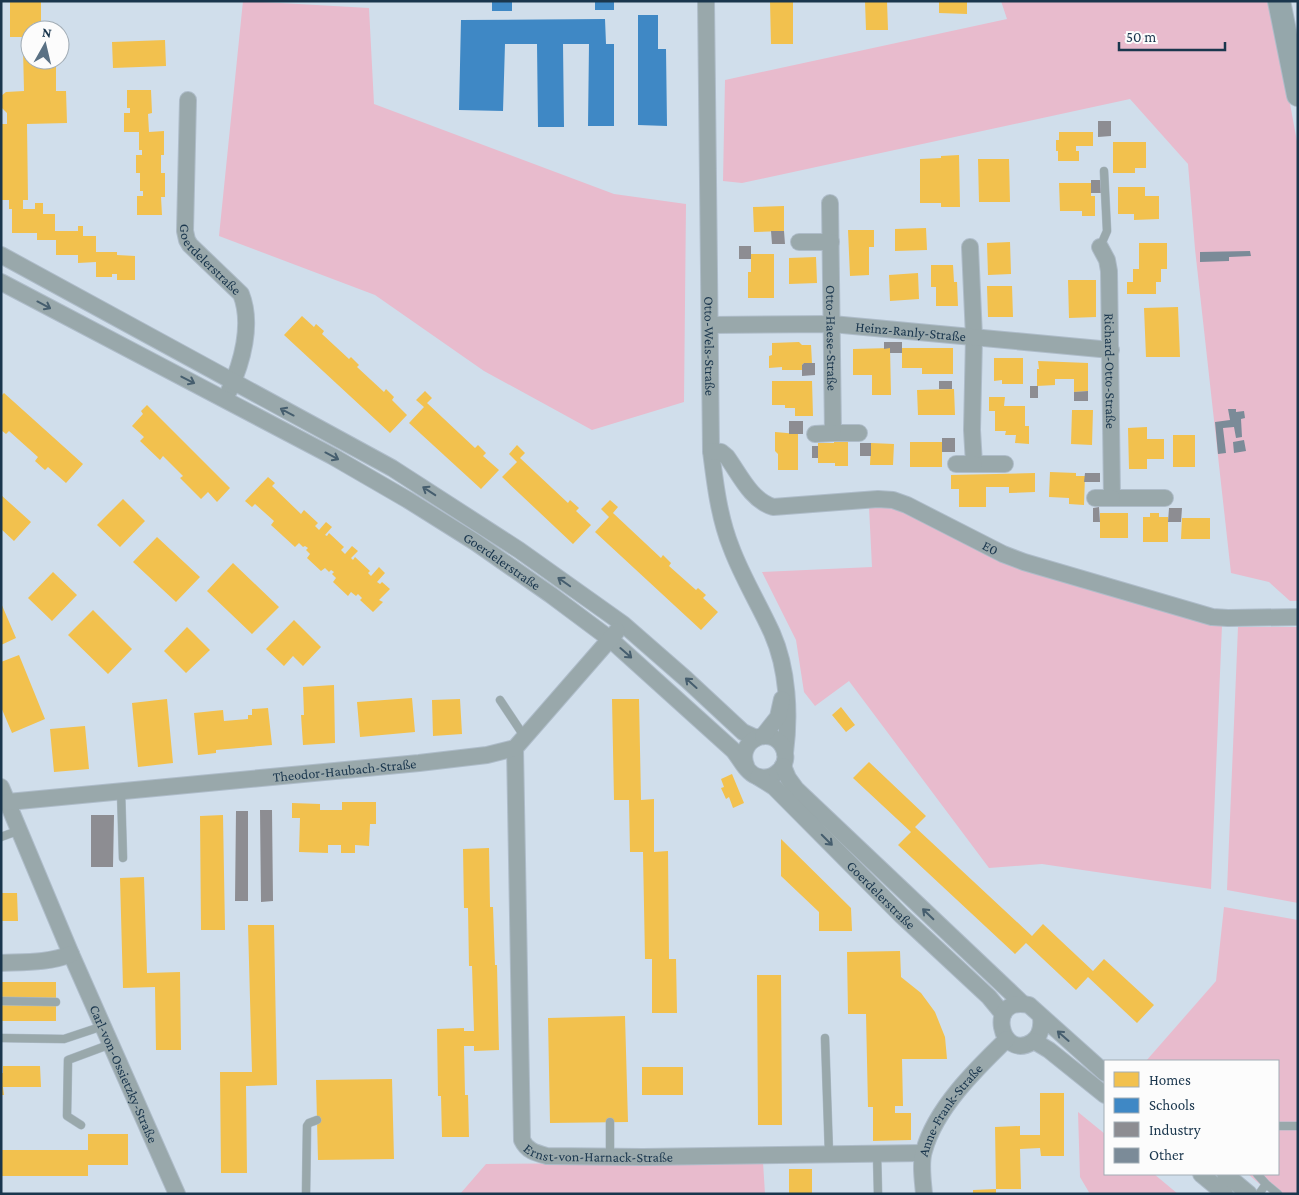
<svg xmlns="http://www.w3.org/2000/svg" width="1299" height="1195" font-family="'Crimson Pro',serif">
  <rect width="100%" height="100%" fill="#d0deeb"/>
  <path fill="#e8bbcd" d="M243 1 369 8 374 104 614 194 686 204 684 402 592 430 484 371 375 295 219 236Z
    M1001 1H1271L1298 147V601H1290L1269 582 1231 573 1195 249 1188 164 1130 99 742 183 723 181 725 80 1007 19Z
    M893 505 1013 564 1222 625 1211 889 1042 864 989 868 849 681 815 706 804 692 796 640 762 572 872 567 869 507Z
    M1238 627H1298V903L1227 890Z
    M1224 907 1298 920V1194H1271L1248 1174H1278V1061H1146L1216 981Z
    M1078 1112 1105 1134V1174H1154L1178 1194H1090L1080 1177Z
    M763 1162 765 1194H460L486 1164Z"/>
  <path fill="#f2c14e" d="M10 1H41V30H30V60H56V91H66L67 123 27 124 28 200H23V209H35V203H43V214H55V231H78V226H83V236H96V252H117V255L135 256V280H117V274H112V277H96V262L78 263V255H56V240H37V233H12V209H9V200H1V124H7V113L1 107V96L6 92 24 91 23 48H27V37H10Z
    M770 1H793V44H771Z
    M865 1H887L888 30H866Z
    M939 1H967V14L939 13Z
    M165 40 166 66 113 68 112 42Z
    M127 90H151L152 113 148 114 149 132 164 131V155H161V173H165V197H161L162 215H137V196H143V191H140V173H136V155H142V150H139V132H124V113H130V108H127Z
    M1059 132H1093V146H1076V151H1079V161H1058V151H1056V140H1059Z
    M1113 142H1146V168H1135V173H1113Z
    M959 155 960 207H941V203H920V159L941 158V156Z
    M978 159H1009L1010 202H979Z
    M1059 183H1091V196H1095V216H1082V211H1060Z
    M1118 187H1145V196H1159V219L1134 220V214H1118Z
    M784 206V231L754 232 753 207Z
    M926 228 927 250 895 251V229Z
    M848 230H874V247H869V275L850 276Z
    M1010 242 1011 274 988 275 987 243Z
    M1139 243H1167V269H1161V282H1156V294H1127V282H1133V269H1139Z
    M751 254H774V298H748V272H751Z
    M816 257 817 283 789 284V258Z
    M931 265H953L954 282H957L958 306H936V287H931Z
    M918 273 919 299 890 301 889 275Z
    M1068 280H1096V317L1069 318Z
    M987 286H1012L1013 317H988Z
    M1178 307 1180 357H1146L1144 308Z
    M302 316 314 327 316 324 324 331 322 334 349 359 351 357 359 365 357 367 384 392 386 389 394 397 392 400 407 415 390 433 284 335Z
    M799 342 802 345H811L812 363H804L802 365V370H782V367L769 368V356L772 355V343Z
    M890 348 891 395H872V375H853V349Z
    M902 348H953V374H922V368H902Z
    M994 358H1023V384H1002V380L994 381Z
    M1038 361 1088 363V391L1074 392V379H1055V385L1037 386V369H1039Z
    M772 381H812L813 416H795V408H785V405H772Z
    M954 389 955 415H918L917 390Z
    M425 391 432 398 427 403 475 448 478 445 486 453 483 456 499 470 481 489 409 423 424 407 416 400Z
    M4 393 83 464 66 483 48 467 45 470 35 461 38 457 9 431 6 434 1 430V396Z
    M989 397H1005L1004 406H1025V426H1029V444L1015 443 1016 435H1005L1006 431H995V411H989Z
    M147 405 230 488 217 502 208 492 201 499 180 478 183 476 163 456 160 460 140 441 144 437 132 426 143 414 141 411Z
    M1072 410H1093L1092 445 1071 444Z
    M1147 427V439H1164V459H1147V469H1129L1128 428Z
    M775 432 798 434V470H778V454L775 451Z
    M1173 435H1195V467H1173Z
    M834 439 848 440V466H835V463H818V443H834Z
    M910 442H942V467H910Z
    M871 443 894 444 893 465H870Z
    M517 445 525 453 520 458 568 503 570 500 579 508 576 511 591 525 573 544 502 477 517 462 509 454Z
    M1050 472 1076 473V476H1085L1084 505 1069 504V498L1049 497Z
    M1035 473V492L1009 493V487H986V507H959V489H951V475Z
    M268 477 275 483 272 486 301 514 304 510 318 523 315 526 319 530 326 522 332 527 325 535 327 536 329 533 344 547 341 550 345 554 352 546 358 551 351 558 353 560 355 557 370 571 368 573 371 576 379 567 385 573 377 582 380 584 382 582 390 589 379 600 383 602 373 612 360 600 362 598 358 594 356 596 351 592 348 596 333 582 336 578 332 574 334 572 331 570 329 572 325 568 321 571 307 558 310 554 306 550 308 548 305 546 303 547 299 543 295 547 271 525 274 521 255 504 252 507 245 501Z
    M1 495 31 522 14 541 1 529Z
    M123 499 145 521 120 547 97 525Z
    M610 500 618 507 613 513 661 558 663 555 671 563 669 566 696 590 698 588 706 595 703 598 718 612 701 630 595 532 609 517 601 509Z
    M1100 513H1128V538H1100Z
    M1150 513H1159V517H1168V542H1143V517H1150Z
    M1182 518H1210V539H1181Z
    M157 537 200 577 176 602 133 562Z
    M233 563 279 607 252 634 207 591Z
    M53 572 77 595 52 621 28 598Z
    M1 603 16 638 1 645Z
    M93 610 132 649 108 674 68 635Z
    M294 620 321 647 303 666 293 656 284 666 266 649Z
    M187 627 210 650 186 673 164 651Z
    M19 655 45 719 12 733 1 707V662Z
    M334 685 335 743 303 745 301 715H304L303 687Z
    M412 698 415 732 360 737 357 702Z
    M167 699 173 763 138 767 132 703Z
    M460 699 462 734 433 736 432 700Z
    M612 699H639L641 800 654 799V852L668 851 669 959H676L677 1013H652V959H645L643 852H630L629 800H614Z
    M841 707 855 725 846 732 832 715Z
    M268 708 272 745 216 750V753L198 755 194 713 223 710 224 721 248 719V715H252V709Z
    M85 726 89 769 54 772 50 729Z
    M869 762 926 816 915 827 1032 936 1043 924 1093 971 1104 959 1154 1005 1137 1023 1088 977 1076 990 1026 943 1015 954 898 845 911 832 853 778Z
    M732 774 744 803 733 808 729 797 726 799 721 788 724 787 721 779Z
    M342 802H376V824H370L369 846 355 845V853H341V845H328V853L299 852 300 818H292V803L320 804V810H342Z
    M223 815 225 930H201L200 816Z
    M781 839 851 908 852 931H819V912L781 876Z
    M489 848 490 907H493L495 965H497L499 1050 474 1051V1046H464L465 1095H468L469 1137H442L441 1096H438L437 1029 464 1028V1031H474L472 966H469L468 908H464L463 849Z
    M144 877 147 973 180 972 181 1050H156L155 987 123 988 120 878Z
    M1 893H17L18 921H1Z
    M248 925H274L277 1085 246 1086 247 1173H221L220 1072H252Z
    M900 951 901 977 921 993 935 1012 945 1037 947 1059H902L903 1106H895V1113H911V1140L873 1141V1107H868L866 1014H848L847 952Z
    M757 975H781L782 1125H758Z
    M1 982H56V1021H1Z
    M625 1016 628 1122 550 1123 548 1018Z
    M3 1066H40L41 1087H3L4 1095H1V1073H3Z
    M642 1067H683V1095H642Z
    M392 1079 394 1159 318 1160 316 1080Z
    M1040 1093H1064V1156H1041L1040 1148 1020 1149 1021 1189H996L995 1127 1020 1126V1135H1040Z
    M88 1134H128V1165H88V1176H1V1150H88Z
    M789 1169H812V1194H789Z
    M996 1189V1194H973V1190Z"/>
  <path fill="#3f88c5" d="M492 1H512V11H492Z
    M595 1H614V10H595Z
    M638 15H658V49H666L667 126 638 125Z
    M605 19 606 44H614V126H588L589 44H563L564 127H538L537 44H505L503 111 459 110 461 20Z"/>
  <path fill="#8d8d92" d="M1098 121H1111V136L1098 137Z
    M1091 180H1101V193H1091Z
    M771 231H784L785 244H772Z
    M739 246H751V259H739Z
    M884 342H902V353H890V348L884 349Z
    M804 363H815V375L802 376V365Z
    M939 381H952V389H939Z
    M1030 386H1038V398H1030Z
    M1088 391V401H1074V392Z
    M789 421H803V434H789Z
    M942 438H955V452H942Z
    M860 443H871V456H860Z
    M812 446H818V458H812Z
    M1085 473H1100V482H1084Z
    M1099 507 1100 522H1093V508Z
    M1169 508H1182L1181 522H1168Z
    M260 810H272L273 901 261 902Z
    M236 811H248V901H235Z
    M91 815H114L113 867H91Z"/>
  <path fill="#7b8b98" d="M1250 251 1251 256 1229 257V261L1200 262V252Z
    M1228 409H1236V412L1244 411 1245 418 1241 419 1242 437 1236 438 1234 427 1223 428 1226 453 1218 454 1215 422 1230 420Z
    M1244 440 1246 451 1234 453 1233 442Z"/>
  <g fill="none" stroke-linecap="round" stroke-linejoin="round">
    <defs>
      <path id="lane" d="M1100 247 1107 231 1104 171
        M500 700 524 736
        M121 791 123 858
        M1 837 20 830
        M1 1001 56 1002
        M1 1038 64 1039 103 1026
        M825 1038 829 1154
        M81 1125 67 1116 68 1060 111 1044
        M1278 1126H1298
        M877 1153 878 1194
        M610 1157V1122
        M1257 1174 1266 1184 1278 1194
        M306 1194 307 1126 309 1123 317 1120
        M1259 1194 1266 1184"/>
      <g id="street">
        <path id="s1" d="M706 1 711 451C715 483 719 517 731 547 742 577 759 604 772 633 788 669 790 715 785 753"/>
        <path id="s2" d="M188 100 185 231 187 240 190 245 241 294C253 324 242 363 229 391"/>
        <path id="s3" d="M830 203 833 433H859"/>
        <path d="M799 242H831"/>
        <path d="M970 247 974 337 972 430 974 464H1005"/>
        <path id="s4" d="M1100 247 1107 260 1109 271 1112 498H1165"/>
        <path d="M1 255 392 468 519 550 623 624 686 679 743 732 756 738"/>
        <path id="s5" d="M1 282 332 456 408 500 475 542 551 595 610 639 733 750C740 758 746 772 756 776 774 783 792 764 783 747 770 723 734 742 747 768"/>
        <path id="s6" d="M710 325 832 324 1111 350"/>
        <path d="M815 434 833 433"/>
        <path id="s7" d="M711 451 721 452 727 457C740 475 751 500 773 507L878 499 893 500 907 505 1003 554 1024 562 1212 617 1228 618 1298 617"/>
        <path d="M956 464H974"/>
        <path d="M1095 498H1112"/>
        <path d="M763 736 778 717 782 699"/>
        <path id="s8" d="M515 748 522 1140C527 1151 536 1153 547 1156L643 1157 923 1153"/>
        <path d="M783 766 788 778 796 789 1023 1004"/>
        <path id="s9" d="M758 777 774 787 902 916 989 997 1003 1014"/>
        <path id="s10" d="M1 787 71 954 177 1194"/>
        <path id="s11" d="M8 802 419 763 487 755 515 748 617 631"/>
        <path d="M1 963C25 962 49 963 71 954"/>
        <path d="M1041 1018C1042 1027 1041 1036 1032 1042 1000 1062 985 995 1029 1005L1105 1073"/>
        <path d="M1034 1041 1049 1050 1105 1095"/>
        <path d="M1201 1174 1225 1194"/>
        <path d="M1225 1174 1249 1194"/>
        <path id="s12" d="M924 1194C923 1181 920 1163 924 1151 935 1109 976 1069 1007 1039"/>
      </g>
      <path id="secondary" d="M1279 1 1298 95"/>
    </defs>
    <use href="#lane" stroke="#aebcc9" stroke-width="9"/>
    <use href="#street" stroke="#aebcc9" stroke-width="18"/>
    <use href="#secondary" stroke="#aebcc9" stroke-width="24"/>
    <use href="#lane" stroke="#99a8ab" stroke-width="8"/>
    <use href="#street" stroke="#99a8ab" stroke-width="16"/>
    <use href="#secondary" stroke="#95a7ab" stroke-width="22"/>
  </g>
  <defs><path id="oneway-shaft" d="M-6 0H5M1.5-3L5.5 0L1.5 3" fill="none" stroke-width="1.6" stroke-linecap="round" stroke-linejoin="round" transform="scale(1.25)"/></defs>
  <g stroke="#465e6e">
    <use href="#oneway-shaft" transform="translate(44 305) rotate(28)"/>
    <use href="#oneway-shaft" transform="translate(188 380) rotate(27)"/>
    <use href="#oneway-shaft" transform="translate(287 412) rotate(-152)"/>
    <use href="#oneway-shaft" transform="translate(332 456) rotate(28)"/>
    <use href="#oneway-shaft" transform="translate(429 491) rotate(-147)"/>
    <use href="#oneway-shaft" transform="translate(564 582) rotate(-145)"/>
    <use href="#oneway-shaft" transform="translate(626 653) rotate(41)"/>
    <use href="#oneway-shaft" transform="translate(691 683) rotate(-138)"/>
    <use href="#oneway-shaft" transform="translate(827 840) rotate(45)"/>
    <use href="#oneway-shaft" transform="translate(928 914) rotate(-136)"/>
    <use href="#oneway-shaft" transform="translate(1063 1036) rotate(-139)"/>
  </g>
  <g text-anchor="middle" stroke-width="5" stroke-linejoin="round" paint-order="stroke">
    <g font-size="14" fill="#1a364d" stroke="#fcfcfc">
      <text dy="5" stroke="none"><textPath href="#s2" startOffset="169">Goerdelerstraße</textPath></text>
      <text dy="5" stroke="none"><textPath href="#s6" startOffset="201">Heinz-Ranly-Straße</textPath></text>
      <text dy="5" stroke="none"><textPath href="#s3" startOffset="135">Otto-Haese-Straße</textPath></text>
      <text dy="5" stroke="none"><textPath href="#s1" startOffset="345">Otto-Wels-Straße</textPath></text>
      <text dy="5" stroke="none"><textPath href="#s4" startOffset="126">Richard-Otto-Straße</textPath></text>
      <text dy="5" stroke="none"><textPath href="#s7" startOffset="316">E0</textPath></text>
      <text dy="5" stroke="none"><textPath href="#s5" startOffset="574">Goerdelerstraße</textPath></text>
      <text dy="5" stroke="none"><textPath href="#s11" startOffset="338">Theodor-Haubach-Straße</textPath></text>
      <text dy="5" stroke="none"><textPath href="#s9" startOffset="171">Goerdelerstraße</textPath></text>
      <text dy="5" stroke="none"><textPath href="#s10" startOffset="312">Carl-von-Ossietzky-Straße</textPath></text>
      <text dy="5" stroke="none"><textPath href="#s12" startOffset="92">Anne-Frank-Straße</textPath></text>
      <text dy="5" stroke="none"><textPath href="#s8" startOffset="474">Ernst-von-Harnack-Straße</textPath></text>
    </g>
  </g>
  <rect width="1299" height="1195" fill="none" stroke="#1a364d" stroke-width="5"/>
  <rect x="1104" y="1060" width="175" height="115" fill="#fcfcfc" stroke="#a2adb6"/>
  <rect x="1114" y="1072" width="25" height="15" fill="#f2c14e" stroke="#a2adb6"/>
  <text x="1149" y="1085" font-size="15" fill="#1a364d">Homes</text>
  <rect x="1114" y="1098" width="25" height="15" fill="#3f88c5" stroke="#a2adb6"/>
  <text x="1149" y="1110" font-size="15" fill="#1a364d">Schools</text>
  <rect x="1114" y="1122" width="25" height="15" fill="#8d8d92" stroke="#a2adb6"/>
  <text x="1149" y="1135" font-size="15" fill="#1a364d">Industry</text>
  <rect x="1114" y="1148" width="25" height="15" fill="#7b8b98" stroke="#a2adb6"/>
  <text x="1149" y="1160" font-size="15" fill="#1a364d">Other</text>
  <g transform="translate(45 45) rotate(8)"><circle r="24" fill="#fcfcfc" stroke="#a2adb6"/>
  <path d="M0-4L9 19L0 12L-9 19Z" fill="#5a7184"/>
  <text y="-8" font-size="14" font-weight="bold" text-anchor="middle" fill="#1a364d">N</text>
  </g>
  <path d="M1119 42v8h106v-8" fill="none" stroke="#1a364d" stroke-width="2.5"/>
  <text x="1126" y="42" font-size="15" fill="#1a364d" stroke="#fcfcfc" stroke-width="4" paint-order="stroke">50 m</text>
</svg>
